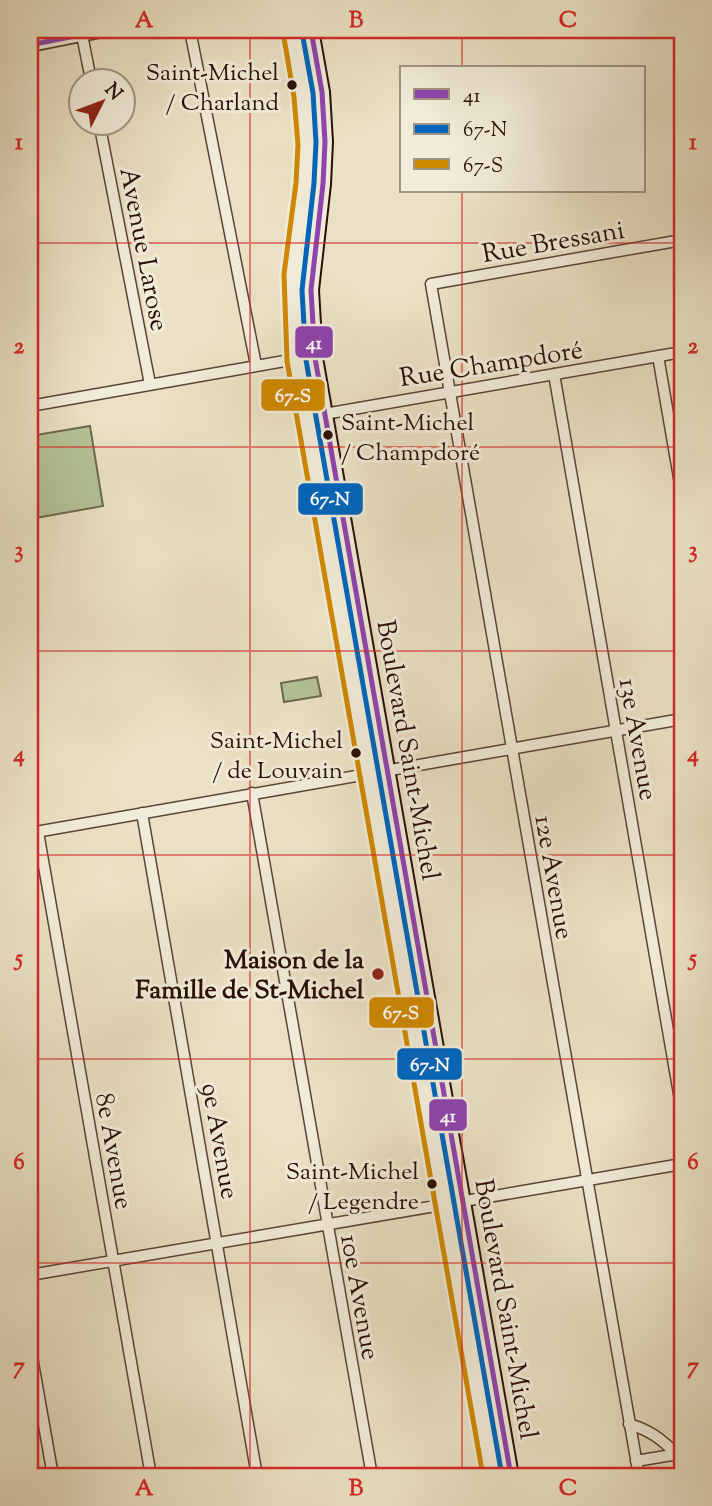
<svg xmlns="http://www.w3.org/2000/svg" width="712" height="1506" font-family="'Sorts Mill Goudy',serif">
  <rect width="100%" height="100%" fill="#eae1c4"/>
  <filter id="stains"><feTurbulence type="fractalNoise" baseFrequency=".00286" numOctaves="4"/><feColorMatrix values="0 0 0 0 .2 0 0 0 0 .09 0 0 0 0 .02 0 0 0 .5 -.17"/></filter>
  <radialGradient id="worn" r=".72"><stop offset=".6" stop-color="#630" stop-opacity="0"/><stop offset="1" stop-color="#630" stop-opacity=".3"/></radialGradient>
  <path fill="#b3c397" stroke="#6e694e" stroke-width="2" d="M90 426 103 506 30 519V436Z
    M317 677 321 696 284 702 281 683Z"/>
  <g fill="none" stroke-linecap="round" stroke-linejoin="round">
    <defs>
      <path id="minor" d="M81 30 91 80
        M190 30 256 365
        M99 122 150 384
        M658 356 682 495
        M554 374 682 1111
        M30 406 296 359
        M307 417 682 352
        M252 793 372 1476
        M142 813 257 1476
        M38 832 151 1476
        M30 833 682 719
        M30 1275 682 1164
        M30 1346 53 1476
        M629 1424C649 1430 662 1439 676 1454
        M636 1461 678 1454
        M639 1476 431 284 682 240"/>
      <path id="tertiary" d="M30 45 105 30"/>
      <path id="secondary" d="M292 30C301 74 308 117 306 162 305 191 298 219 295 247 291 284 292 322 296 359L492 1476
        M311 30 322 92 325 142 323 184 311 290 315 358 511 1476"/>
    </defs>
    <use href="#minor" stroke="#594436" stroke-width="13"/>
    <use href="#tertiary" stroke="#594436" stroke-width="16"/>
    <use href="#secondary" stroke="#290f06" stroke-width="18"/>
    <use href="#minor" stroke="#f1ecd9" stroke-width="10"/>
    <use href="#tertiary" stroke="#f1ecd9" stroke-width="12"/>
    <use href="#secondary" stroke="#f1ecd9" stroke-width="14"/>
    <defs>
      <path id="bus-1" d="M311 30 322 92 325 142 323 184 311 290 315 358 511 1476
        M30 45 105 30"/>
      <path id="bus-2" d="M302 32 313 93 316 142 314 183 302 290 306 360 502 1476"/>
      <path id="bus-3" d="M283 32 294 97 298 145 296 183 284 274 287 361 483 1476"/>
    </defs>
    <use href="#bus-1" stroke="#f1ecd9" stroke-width="10"/>
    <use href="#bus-2" stroke="#f1ecd9" stroke-width="10"/>
    <use href="#bus-3" stroke="#f1ecd9" stroke-width="10"/>
    <use href="#bus-1" stroke="#8e44ad" stroke-width="5"/>
    <use href="#bus-2" stroke="#0065bd" stroke-width="5"/>
    <use href="#bus-3" stroke="#ce8801" stroke-width="5"/>
  </g>
  <path fill="none" stroke="#d62828" stroke-width="2" stroke-opacity="0.55" d="M250 30V1476M462 30V68M462 191V1476M30 243H682M30 447H682M30 651H682M30 855H682M30 1059H682M30 1263H682"/>
  <g fill="#290f06" stroke="#f1ecd9" stroke-width="2.5">
    <circle cx="292" cy="85" r="6"/>
    <circle cx="328" cy="435" r="6"/>
    <circle cx="356" cy="753" r="6"/>
    <circle cx="432" cy="1184" r="6"/>
  </g>
  <circle fill="#8f2418" stroke="#f1ecd9" stroke-width="2.5" cx="378" cy="974" r="7"/>
  <g text-anchor="middle" stroke-width="6" stroke-linejoin="round" paint-order="stroke">
    <g font-size="24" fill="#290f06" stroke="#f1ecd9" text-anchor="end">
      <text x="279" y="80">Saint-Michel<tspan x="279" dy="30">/ Charland</tspan></text>
      <text x="341" y="430" text-anchor="start">Saint-Michel<tspan x="341" dy="30">/ Champdoré</tspan></text>
      <text x="343" y="748">Saint-Michel<tspan x="343" dy="30">/ de Louvain</tspan></text>
      <text x="419" y="1179">Saint-Michel<tspan x="419" dy="30">/ Legendre</tspan></text>
    </g>
    <g font-size="26" fill="#290f06" stroke="#f1ecd9">
      <text transform="translate(553 241) rotate(-10)" y="9">Rue Bressani</text>
      <text transform="translate(145 249) rotate(79)" y="9">Avenue Larose</text>
      <text transform="translate(491 363) rotate(-9)" y="9">Rue Champdoré</text>
      <text transform="translate(639 739) rotate(80)" y="9">13e Avenue</text>
      <text transform="translate(409 750) rotate(80)" y="9">Boulevard Saint-Michel</text>
      <text transform="translate(555 877) rotate(80)" y="9">12e Avenue</text>
      <text transform="translate(221 1141) rotate(80)" y="9">9e Avenue</text>
      <text transform="translate(115 1151) rotate(80)" y="9">8e Avenue</text>
      <text transform="translate(361 1297) rotate(80)" y="9">10e Avenue</text>
      <text transform="translate(507 1309) rotate(80)" y="9">Boulevard Saint-Michel</text>
    </g>
    <g font-size="26" font-weight="bold" fill="#290f06" stroke="#f1ecd9" text-anchor="end">
      <text x="364" y="968">Maison de la<tspan x="364" dy="30">Famille de St-Michel</tspan></text>
    </g>
  </g>
  <g stroke="#f1ecd9" stroke-width="2.5">
    <rect x="294" y="325" width="40" height="34" rx="7" fill="#8e44ad"/>
    <rect x="260" y="378" width="66" height="34" rx="7" fill="#ce8801"/>
    <rect x="297" y="482" width="67" height="34" rx="7" fill="#0065bd"/>
    <rect x="368" y="996" width="67" height="33" rx="7" fill="#ce8801"/>
    <rect x="396" y="1047" width="67" height="34" rx="7" fill="#0065bd"/>
    <rect x="428" y="1098" width="40" height="34" rx="7" fill="#8e44ad"/>
  </g>
  <g font-size="19" text-anchor="middle" font-weight="bold" fill="#fff">
    <text x="314" y="349">41</text>
    <text x="293" y="402">67-S</text>
    <text x="330" y="505">67-N</text>
    <text x="401" y="1019">67-S</text>
    <text x="430" y="1071">67-N</text>
    <text x="448" y="1122">41</text>
  </g>
  <rect width="712" height="1506" fill="none" stroke="#eae1c4" stroke-width="77"/>
  <rect x="400" y="66" width="245" height="126" fill="#f1ecd9" stroke="#a19485" stroke-width="2"/>
  <rect x="414" y="89" width="35" height="10" fill="#8e44ad" stroke="#a19485" stroke-width="2"/>
  <text x="463" y="102" font-size="21" fill="#290f06">41</text>
  <rect x="414" y="124" width="35" height="10" fill="#0065bd" stroke="#a19485" stroke-width="2"/>
  <text x="463" y="136" font-size="21" fill="#290f06">67-N</text>
  <rect x="414" y="159" width="35" height="10" fill="#ce8801" stroke="#a19485" stroke-width="2"/>
  <text x="463" y="172" font-size="21" fill="#290f06">67-S</text>
  <g transform="translate(102 102) rotate(48)"><circle r="33" fill="#f1ecd9" stroke="#a19485" stroke-width="2"/>
  <path d="M0-5L12 26L0 18L-12 26Z" fill="#8f2418"/>
  <text y="-10" font-size="19" font-weight="bold" text-anchor="middle" fill="#290f06">N</text>
  </g>
  <rect x="38" y="38" width="636" height="1430" fill="none" stroke="#d62828" stroke-width="2.5"/>
  <g font-size="23" text-anchor="middle" font-weight="bold" fill="#d62828">
    <text x="144" y="27">A</text>
    <text x="356" y="27">B</text>
    <text x="568" y="27">C</text>
    <text x="19" y="149">1</text>
    <text x="693" y="149">1</text>
    <text x="19" y="353">2</text>
    <text x="693" y="353">2</text>
    <text x="19" y="557">3</text>
    <text x="693" y="557">3</text>
    <text x="19" y="761">4</text>
    <text x="693" y="761">4</text>
    <text x="19" y="965">5</text>
    <text x="693" y="965">5</text>
    <text x="19" y="1169">6</text>
    <text x="693" y="1169">6</text>
    <text x="19" y="1373">7</text>
    <text x="693" y="1373">7</text>
    <text x="144" y="1495">A</text>
    <text x="356" y="1495">B</text>
    <text x="568" y="1495">C</text>
  </g>
  <rect width="100%" height="100%" filter="url(#stains)"/>
  <rect width="100%" height="100%" fill="url(#worn)"/>
</svg>
